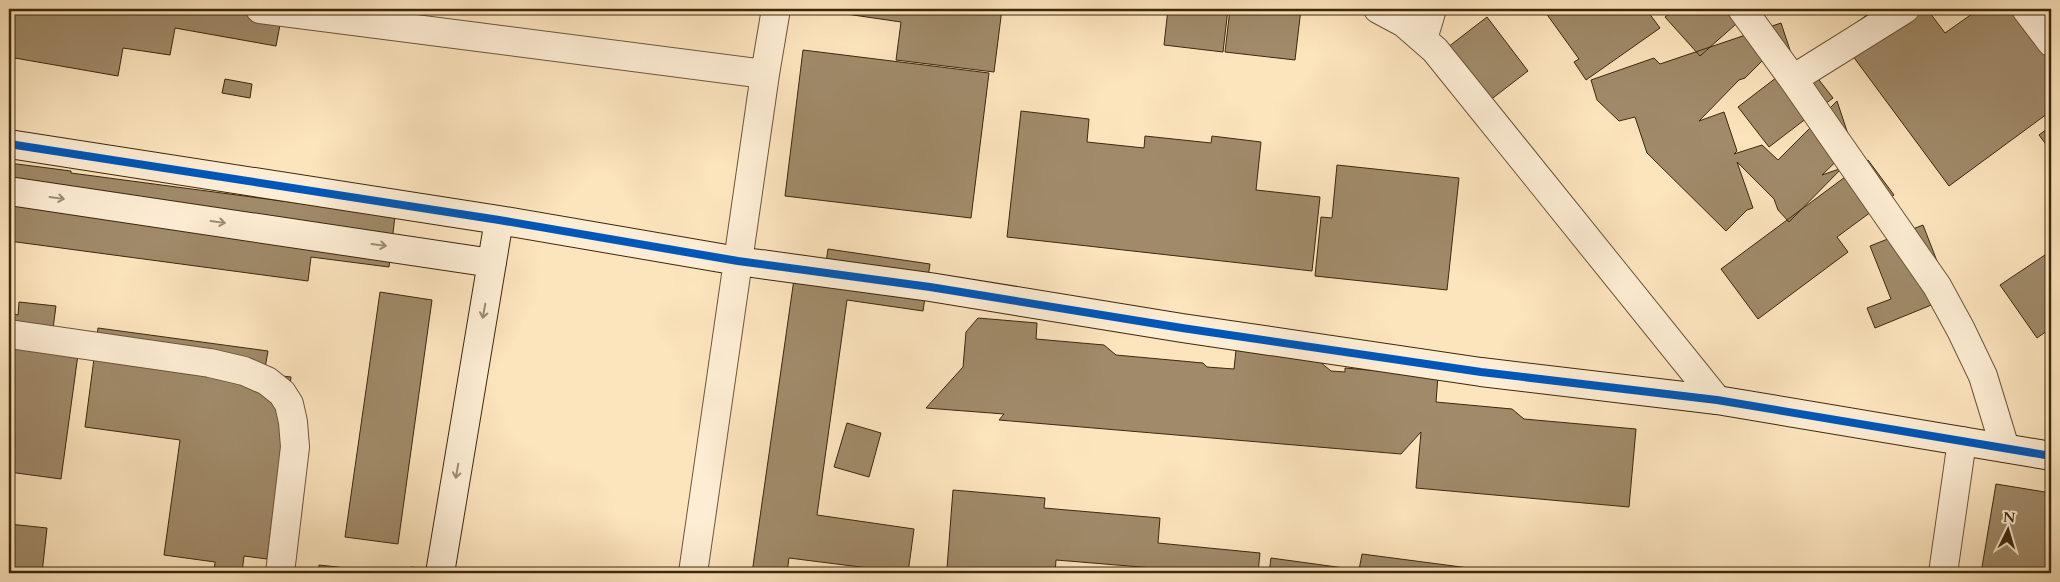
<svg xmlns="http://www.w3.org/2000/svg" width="2060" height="582" font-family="Cardo,serif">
  <rect width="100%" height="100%" fill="#fce4bd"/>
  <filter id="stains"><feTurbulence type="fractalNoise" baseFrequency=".004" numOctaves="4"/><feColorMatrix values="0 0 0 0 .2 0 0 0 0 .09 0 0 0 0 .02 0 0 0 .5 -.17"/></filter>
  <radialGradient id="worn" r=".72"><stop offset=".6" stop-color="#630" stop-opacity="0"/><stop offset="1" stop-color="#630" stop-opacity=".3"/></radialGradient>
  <path fill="#a08a69" stroke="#3c280d" d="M9 9H283L276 46 175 28 170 55 123 48 118 76 9 57Z
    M812 9H1002L994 72 896 60 901 22Z
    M1168 9H1228L1223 52 1164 45Z
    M1230 9H1301L1295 60 1225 52Z
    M1543 9H1633L1636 13 1643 9H1646L1660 28 1586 80 1574 62 1579 59Z
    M1675 9H1753L1700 56 1665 17Z
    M1875 9H1927L1945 33 1979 9H2051V111L1949 186 1838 36Z
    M1487 17 1528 71 1472 114 1439 54Z
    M1781 23 1794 62 1777 46 1745 78 1739 80 1699 121 1724 112 1737 151 1734 154 1762 145 1778 160 1837 101 1852 146 1822 175 1842 168 1789 222 1778 210 1774 199 1737 162 1753 208 1747 210 1726 231 1647 153 1635 117 1619 121 1597 100 1591 80 1654 58 1660 64Z
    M803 50 989 73 971 218 785 196Z
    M1802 58 1833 98 1769 147 1738 107Z
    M225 79 252 84 250 98 222 93Z
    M1021 111 1089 119 1087 142 1144 148 1145 136 1211 143 1212 136 1261 142 1256 190 1320 197 1312 271 1007 237Z
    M2051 126V151L2039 135Z
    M1868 160 1894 195 1837 237 1848 252 1758 319 1721 269Z
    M9 163 71 171V173L395 216 389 267 311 257 308 281 9 241Z
    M1337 165 1459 178 1447 290 1315 276 1321 217 1332 218Z
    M1923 225 1951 297 1875 328 1867 308 1891 299 1870 246Z
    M828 249 930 264 923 311 847 300 817 515 914 529 908 573 789 558 787 573H752L795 272 824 276Z
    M2051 251V328L2037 338 2000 285Z
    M380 292 432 300 398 544 345 537Z
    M19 302 56 306 52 336 80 340 61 479 9 472V313L18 315Z
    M978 318 1037 323 1036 339 1104 345 1116 355 1203 363 1207 367 1234 369 1236 350 1314 357 1331 371 1345 372V368L1438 376 1436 402 1512 409 1524 419 1636 429 1629 507 1416 488 1421 432 1401 454 999 420 1004 414 926 408 963 367 966 332Z
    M98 328 268 351 264 374 291 377 267 559 244 556 242 573H214L215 562 164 555 180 440 85 427Z
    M847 423 881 433 869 477 834 467Z
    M1996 484 2051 493V573H1981Z
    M953 490 1045 498 1044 508 1160 518 1158 543 1260 553 1258 573H1152L1153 568 1056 560 1055 573H1009L947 568Z
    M9 524 47 528 42 573 9 570Z
    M1362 554 1469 568 1468 573H1269L1271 558 1359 570Z
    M319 565 392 573H318Z
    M411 567 469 573H411Z"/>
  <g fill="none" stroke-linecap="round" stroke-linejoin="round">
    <defs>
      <path id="street" d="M260 9 765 74
        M1378 9 1404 23 1435 50 1717 400
        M1742 9 1793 79 1937 286 1961 330 1983 376 2005 448
        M2026 9 2051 42
        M1423 39 1432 9
        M1793 79 1905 9
        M9 334 210 363 244 371 267 381 282 393 289 404 293 422 295 447 280 573
        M693 573 765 74 776 9
        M1943 573 1962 441"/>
      <path id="secondary" d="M9 144 499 220 738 261 930 287 1182 328 1481 372 1717 400 2051 456
        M9 191 492 263
        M440 573 499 220"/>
    </defs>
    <use href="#street" stroke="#6c5739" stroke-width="30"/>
    <use href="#secondary" stroke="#3c280d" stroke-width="30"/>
    <use href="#street" stroke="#fdedd4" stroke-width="28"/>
    <use href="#secondary" stroke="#fdedd4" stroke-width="28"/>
    <defs>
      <path id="cycleway" d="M9 144 499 220 738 261 930 287 1182 328 1481 372 1717 400 2051 456"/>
    </defs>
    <use href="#cycleway" stroke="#fdedd4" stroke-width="11"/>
    <use href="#cycleway" stroke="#0057b8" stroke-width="8"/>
  </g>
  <defs><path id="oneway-shaft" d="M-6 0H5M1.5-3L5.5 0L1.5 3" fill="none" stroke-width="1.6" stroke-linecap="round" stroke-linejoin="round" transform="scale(1.25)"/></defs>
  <g stroke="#9c8a70">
    <use href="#oneway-shaft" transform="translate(57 198) rotate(8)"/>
    <use href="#oneway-shaft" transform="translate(218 222) rotate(8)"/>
    <use href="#oneway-shaft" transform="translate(379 245) rotate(8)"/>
    <use href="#oneway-shaft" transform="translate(484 311) rotate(100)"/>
    <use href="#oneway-shaft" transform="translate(457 471) rotate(100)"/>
  </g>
  <rect width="2060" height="582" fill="none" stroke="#fce4bd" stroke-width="30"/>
  <rect x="10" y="10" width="2040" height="562" fill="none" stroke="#3c280d" stroke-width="2.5"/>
  <rect x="15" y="15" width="2030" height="552" fill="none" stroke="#3c280d"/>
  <g transform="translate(2008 530) rotate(5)" stroke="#fdedd4" stroke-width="4" paint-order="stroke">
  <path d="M0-4L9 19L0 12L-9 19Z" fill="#3c280d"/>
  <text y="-8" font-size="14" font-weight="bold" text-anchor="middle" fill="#3c280d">N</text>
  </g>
  <rect width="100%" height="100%" filter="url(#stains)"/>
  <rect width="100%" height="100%" fill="url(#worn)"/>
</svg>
